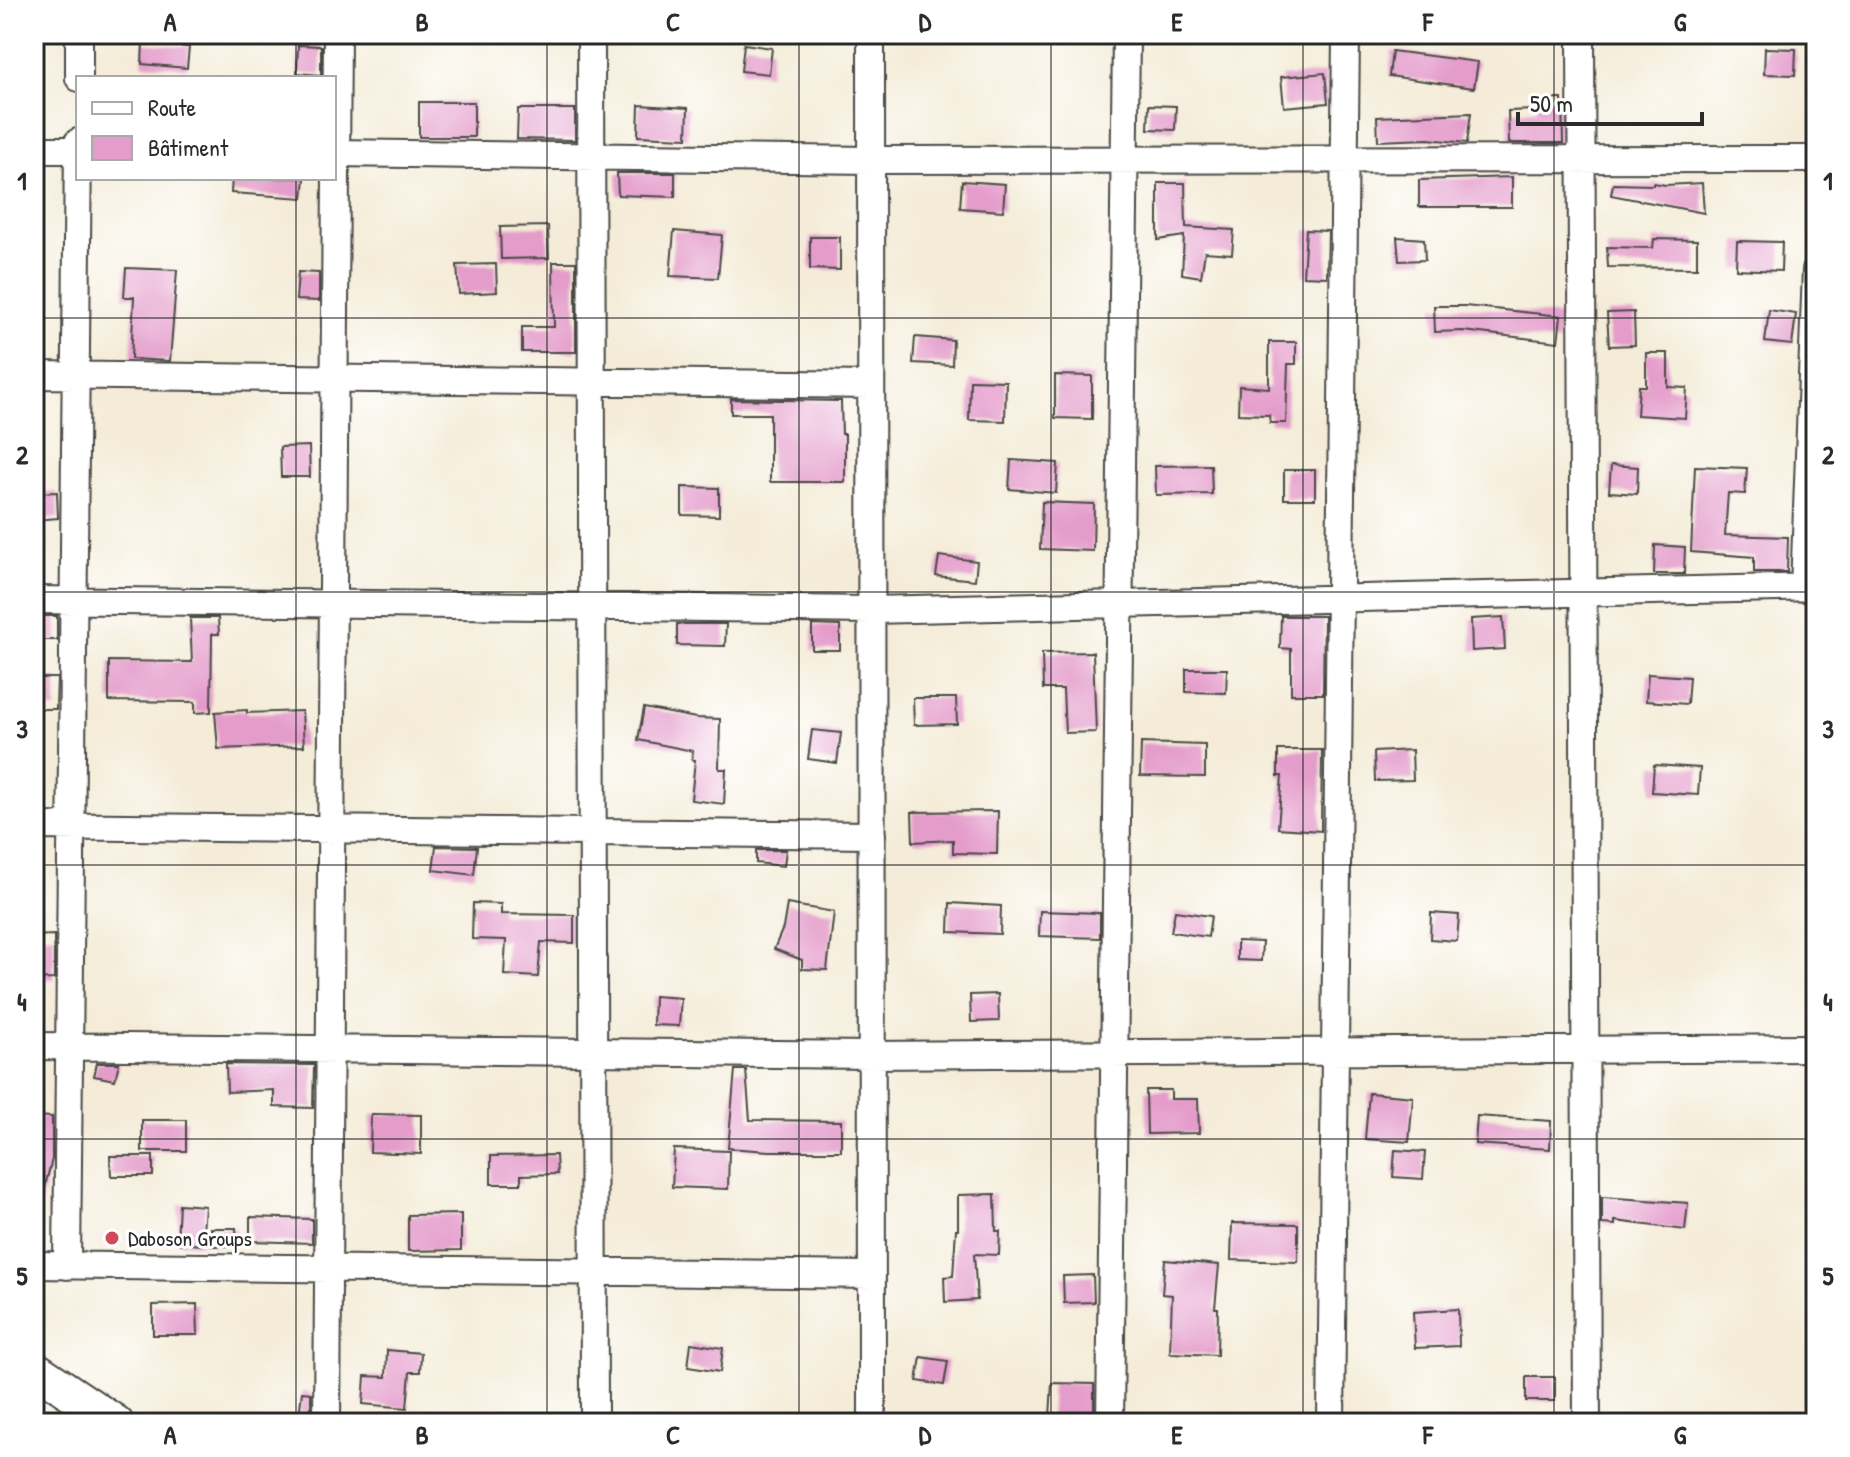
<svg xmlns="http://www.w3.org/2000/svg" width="1850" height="1457" font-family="'Patrick Hand',sans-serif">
  <rect width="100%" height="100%" fill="#fff"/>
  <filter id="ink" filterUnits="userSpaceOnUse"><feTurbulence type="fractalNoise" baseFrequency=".0125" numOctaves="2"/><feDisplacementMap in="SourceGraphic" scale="16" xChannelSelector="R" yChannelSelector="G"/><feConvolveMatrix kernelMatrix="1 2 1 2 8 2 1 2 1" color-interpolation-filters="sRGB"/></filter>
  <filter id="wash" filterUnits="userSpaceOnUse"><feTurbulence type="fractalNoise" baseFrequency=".006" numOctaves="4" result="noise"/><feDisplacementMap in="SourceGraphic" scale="32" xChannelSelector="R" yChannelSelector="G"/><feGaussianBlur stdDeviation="1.8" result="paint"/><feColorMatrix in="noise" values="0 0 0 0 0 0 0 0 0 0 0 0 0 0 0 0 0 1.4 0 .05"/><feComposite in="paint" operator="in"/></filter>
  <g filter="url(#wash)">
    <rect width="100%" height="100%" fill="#f4ecd8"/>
    <g id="blocks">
      <path fill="#e49ccb" d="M143 43 189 47 187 68 142 64Z
        M744 44 772 48 769 74 741 71Z
        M298 45 321 46V75L297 73Z
        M1765 48 1796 49 1795 75 1764 74Z
        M1392 51 1478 62 1474 88 1389 76Z
        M1325 73 1328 103 1284 107 1281 77Z
        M1537 99H1562L1563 143H1509L1508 111 1536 110Z
        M419 102H474V137H419Z
        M639 105 688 108 687 138 638 136Z
        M1149 105 1176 106 1175 130 1148 129Z
        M518 109H575V140L517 139Z
        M1471 113 1467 143 1428 139 1378 141 1377 117Z
        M617 173H675V197L618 195Z
        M1512 177V207H1419V180Z
        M232 178H305L303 198 231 193Z
        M962 181 1005 184 1003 211 960 208Z
        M1158 183H1185L1186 227 1234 230 1232 254 1205 252 1201 277 1182 274 1184 236 1158 240Z
        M1653 183 1666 185 1702 183 1704 213 1611 195 1613 184 1653 185Z
        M548 226 549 258 501 259 500 227Z
        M1306 230 1328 231 1327 277 1303 276Z
        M674 231 722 235 718 278 670 276Z
        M810 237H840V270L810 269Z
        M1397 237 1424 239 1425 260 1399 261Z
        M1654 239 1697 240V268L1608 267 1607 247 1653 248Z
        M1737 241 1782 242 1781 271 1736 269Z
        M553 262H576V352H522V327H554Z
        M496 264 497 292 459 294 457 265Z
        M126 268 177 270 170 361 131 359 134 297H124Z
        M298 272 319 273V301L296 300Z
        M1434 306H1465L1561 316 1558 342 1463 331 1435 332Z
        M1769 310 1796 314 1792 345 1765 342Z
        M1634 312 1635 345 1609 346 1607 313Z
        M915 337 953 340 952 365 913 363Z
        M1269 342H1296V364H1288L1286 423H1270L1269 415 1238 414 1239 386 1269 388Z
        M1646 353H1668V387L1687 388 1685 418 1637 415 1639 386H1646Z
        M1055 375 1092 376V419L1055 418Z
        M970 380 1006 381 1005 421 969 420Z
        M731 399 841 401 842 434H845V482H770V414H731Z
        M309 446 310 477H281L280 447Z
        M1011 460 1058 463 1056 493 1009 489Z
        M1211 465 1212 494 1156 495 1155 466Z
        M1611 465 1638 467 1637 494 1609 492Z
        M1695 466 1747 468 1745 494 1728 493 1725 535 1788 537 1787 572H1754V557L1691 552Z
        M1284 470H1315V499H1284Z
        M682 487 719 488V516L682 515Z
        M57 492 58 518 34 520V493Z
        M1042 502 1094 504 1093 551 1040 549Z
        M1655 545 1685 547 1684 574H1654Z
        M939 556 977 561 975 580 936 576Z
        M34 616H57V640H34Z
        M1281 616H1324L1323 694H1291V649L1280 648Z
        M1503 617 1505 649 1472 651 1471 619Z
        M190 618H218L219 634H212L211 712 195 713V702L109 701V661L192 662Z
        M677 624H726L725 646 677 645Z
        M812 625 840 626V650H812Z
        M1093 652 1096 732 1065 733 1063 689H1043L1042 653Z
        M1186 669H1227L1226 693 1186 692Z
        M1648 674 1689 677 1687 704 1646 701Z
        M34 678H57L56 709H34Z
        M913 698H956L957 724 914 725Z
        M644 708 696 718 720 719 719 769H726L724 804 691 800 695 760H692L693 751 638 740Z
        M247 710V713L302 711 304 746 218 749 215 712Z
        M812 730 841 733 837 763 808 759Z
        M1141 743 1205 745V777L1140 776Z
        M1278 750H1322L1321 831 1278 828 1282 776H1278Z
        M1412 750 1413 780 1375 781 1374 752Z
        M1654 765 1700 768 1698 795 1652 792Z
        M998 811 997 854 953 853V840L913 842 912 812Z
        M436 846 477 847 474 875 433 870Z
        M756 850H786L784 866 756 863Z
        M473 903 501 904V914L574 915V943L541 942 538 977 504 975 506 940 472 939Z
        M950 903 1001 906 1000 934 949 932Z
        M787 904 834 912 827 970 802 969V960L774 949 783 928Z
        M1040 911 1100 913V938L1039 936Z
        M1175 911 1211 916 1208 937 1171 932Z
        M1431 913 1459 915 1457 941 1430 939Z
        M54 935V979L34 980V936Z
        M1237 941 1262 942 1261 961 1237 960Z
        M998 994 999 1021 971 1022 970 995Z
        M654 996 681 998 679 1026 653 1025Z
        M97 1063H119L115 1080 94 1076Z
        M226 1064 314 1065 313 1108 274 1107V1090L227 1092Z
        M735 1070H746L750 1120 841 1121V1151H769L728 1148Z
        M1146 1090H1171V1099H1198L1199 1133 1147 1134Z
        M1369 1093 1413 1097 1409 1142 1365 1139Z
        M371 1114 421 1115V1154L370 1152Z
        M34 1116 52 1117V1159L41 1202H34Z
        M1477 1116 1551 1121 1550 1149 1475 1144Z
        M142 1120H186V1151H142Z
        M674 1149 729 1151 728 1189 672 1187Z
        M1395 1150 1425 1152 1423 1179 1393 1177Z
        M556 1155 557 1174 521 1175V1184H491V1156Z
        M110 1156H153V1176H111Z
        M995 1194 996 1231H1000L999 1255 974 1254 977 1300 945 1302 944 1277 953 1276 956 1229H958V1195Z
        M1602 1197 1688 1203 1685 1230 1615 1221V1225L1602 1224Z
        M179 1204 205 1206 202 1245 177 1243Z
        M461 1214V1250L408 1251V1215Z
        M250 1217 312 1219V1243L250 1241Z
        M1232 1223 1298 1224V1262L1231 1260Z
        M211 1228H236L237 1246H211Z
        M1165 1260 1219 1265 1215 1308H1218L1217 1355 1170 1353 1172 1295 1162 1294Z
        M1093 1275 1094 1302 1064 1303 1063 1276Z
        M197 1304 198 1335H153V1305Z
        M1458 1309 1459 1346 1415 1348 1413 1312Z
        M691 1343 723 1348 720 1372 688 1367Z
        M387 1350 421 1353 420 1372H410L407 1408 363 1404 365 1376 386 1377Z
        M921 1357 948 1361 944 1385 917 1381Z
        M1526 1377H1555V1401H1526Z
        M1052 1383 1094 1384V1419L1050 1417Z
        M302 1392 311 1393V1423H298Z"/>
    </g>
  </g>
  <g filter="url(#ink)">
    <use href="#blocks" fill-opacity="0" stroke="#494845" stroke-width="2"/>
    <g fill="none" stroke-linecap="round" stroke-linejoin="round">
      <defs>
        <path id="minor" d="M591 34 594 1423
          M871 34 872 1423
          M1581 34 1587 1423
          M79 78V34
          M34 150H78
          M334 153 871 160 1816 159
          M34 375 871 385
          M1804 588 1816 270
          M34 600 871 610 1816 587
          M34 826 872 835
          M34 1046 871 1055 1816 1048
          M34 1265 872 1275
          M67 1266 78 142
          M327 1423 337 34
          M1110 1423 1126 34
          M1331 1423 1346 34"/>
        <path id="tertiary" d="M34 1368 116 1423"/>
      </defs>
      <use href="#minor" stroke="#494845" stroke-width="30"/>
      <use href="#tertiary" stroke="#494845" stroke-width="38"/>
      <use href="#minor" stroke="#fff" stroke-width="26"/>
      <use href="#tertiary" stroke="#fff" stroke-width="34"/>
    </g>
  </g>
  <path fill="none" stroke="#2b2b2b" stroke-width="2" stroke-opacity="0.55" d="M296 34V78M547 34V1423M799 34V1423M1051 34V1423M1303 34V1423M1554 34V1423M296 178V1423M34 318H1816M34 592H1816M34 865H1816M34 1139H1816"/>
  <circle fill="#d1495b" stroke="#fff" stroke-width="3" cx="112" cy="1238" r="8"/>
  <g text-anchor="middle" stroke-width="6" stroke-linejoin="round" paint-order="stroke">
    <g font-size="22" fill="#2b2b2b" stroke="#fff" text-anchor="start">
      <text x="128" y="1246">Daboson Groups</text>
    </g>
  </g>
  <rect width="1850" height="1457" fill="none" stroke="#fff" stroke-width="88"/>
  <rect x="76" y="76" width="260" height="104" fill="#ffffff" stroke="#aaaaaa" stroke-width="2"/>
  <rect x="92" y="102" width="40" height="12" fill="#ffffff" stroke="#aaaaaa" stroke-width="2"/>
  <text x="148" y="116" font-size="24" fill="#2b2b2b">Route</text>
  <rect x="92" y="136" width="40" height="24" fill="#e49ccb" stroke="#aaaaaa" stroke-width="2"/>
  <text x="148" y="156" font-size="24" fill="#2b2b2b">Bâtiment</text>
  <path d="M1518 112v12h184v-12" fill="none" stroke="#2b2b2b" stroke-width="4"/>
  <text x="1530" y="112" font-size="24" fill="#2b2b2b" stroke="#ffffff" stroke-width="6" paint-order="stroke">50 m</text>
  <rect x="44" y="44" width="1762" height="1369" fill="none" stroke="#2b2b2b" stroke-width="3"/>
  <g font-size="26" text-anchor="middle" font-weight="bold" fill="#2b2b2b">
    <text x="170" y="31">A</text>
    <text x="422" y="31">B</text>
    <text x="673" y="31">C</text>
    <text x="925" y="31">D</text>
    <text x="1177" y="31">E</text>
    <text x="1428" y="31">F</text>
    <text x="1680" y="31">G</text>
    <text x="22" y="190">1</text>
    <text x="1828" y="190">1</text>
    <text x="22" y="464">2</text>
    <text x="1828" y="464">2</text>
    <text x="22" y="738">3</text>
    <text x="1828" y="738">3</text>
    <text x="22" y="1011">4</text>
    <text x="1828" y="1011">4</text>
    <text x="22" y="1285">5</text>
    <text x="1828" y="1285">5</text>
    <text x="170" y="1444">A</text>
    <text x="422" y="1444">B</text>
    <text x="673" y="1444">C</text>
    <text x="925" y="1444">D</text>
    <text x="1177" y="1444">E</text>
    <text x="1428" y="1444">F</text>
    <text x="1680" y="1444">G</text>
  </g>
</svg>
